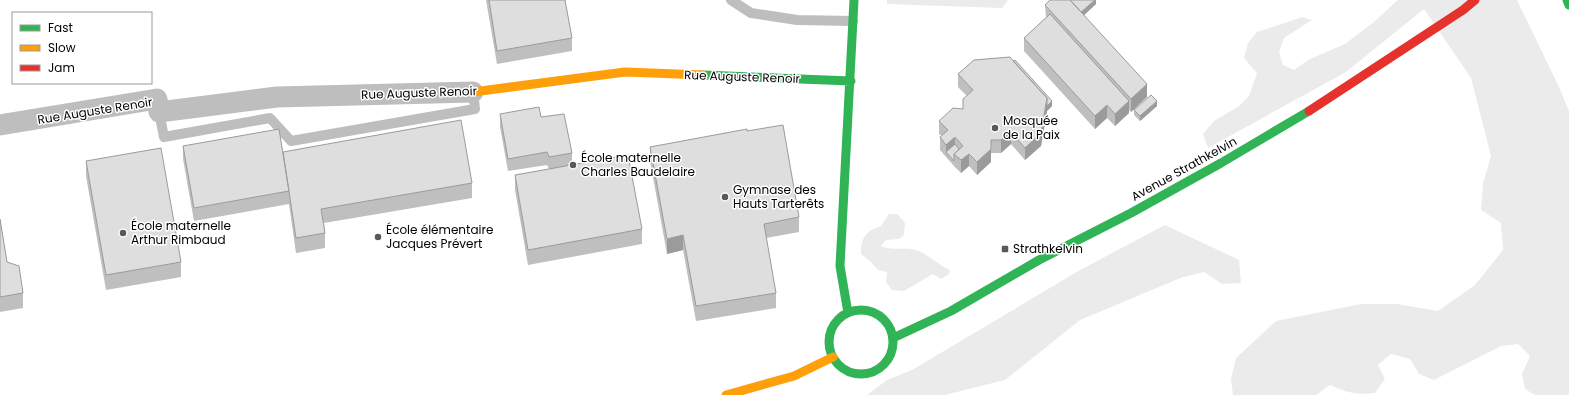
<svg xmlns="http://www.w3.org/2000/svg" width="1569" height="395" font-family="Poppins,sans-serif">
  <rect width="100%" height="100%" fill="#fff"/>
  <path fill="#ebebeb" d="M887 0H1008L1002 8 887 4Z
    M1398 0H1517L1558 85 1569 111V395H1535L1525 389 1522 374 1530 356 1518 344 1501 346 1434 380 1419 374 1410 359 1391 354 1378 365 1385 379 1375 393C1355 395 1349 393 1330 385L1316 395H1233L1231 379 1236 358 1276 321 1361 304H1397L1438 311 1475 285 1503 250 1501 223 1481 210 1483 184 1491 156 1471 78 1424 9 1346 72 1208 148 1203 134 1214 121 1239 106 1249 96 1257 73 1244 58 1248 43 1257 32 1302 17 1312 20 1284 38 1279 52 1283 65 1294 70 1308 60 1345 44 1375 21Z
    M889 214H897L905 223 904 235 899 239 886 240 881 246C893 251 901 247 912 249 927 252 936 264 950 270L949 274 941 279 933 274 904 291 892 290 886 282 887 272 878 270 870 261 861 254C860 238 867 230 881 226Z
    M1165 225 1239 260 1241 283 1222 284 1204 272 1183 277 1080 320 1005 380 945 395H867L887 380 912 370 1080 270Z"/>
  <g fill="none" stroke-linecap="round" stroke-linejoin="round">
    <path stroke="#bebebe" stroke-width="10" d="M731 0 751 13 797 20 853 21
      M159 112 164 137 270 118 291 141 475 109 473 92"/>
    <path stroke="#bebebe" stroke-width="21" d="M0 125 157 99 159 112 277 97 473 92"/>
    <path stroke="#30b455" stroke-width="9" d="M1567 0 1569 5
      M703 75 851 81
      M829 342a32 32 0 1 1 64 0a32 32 0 1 1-64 0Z
      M848 313 840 266 854 0
      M893 338 951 311 1039 260 1131 213 1221 163 1309 111"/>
    <path stroke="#ff9f0a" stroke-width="9" d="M473 92 625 72 703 75
      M726 395 794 376 833 357"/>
    <path stroke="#e5322d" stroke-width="9" d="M1309 111 1463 10 1475 0"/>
  </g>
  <path fill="#bfbfbf" d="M486 0H565L572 38V51L497 64Z
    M1096 0V4L1084 15 1147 97 1131 112 1129 110V113L1115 126 1107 118 1095 129 1024 51V38L1046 18 1045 5Z
    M958 74 1052 106 1047 111 1041 146 1025 160 1011 144 1001 153H991V162L977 175 969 166 961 173 954 166 940 150V137L942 136 939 134V121L963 109 967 96 958 87Z
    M1157 106 1140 121 1134 115V110Z
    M500 114 541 117 572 153V165L642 229V244L528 265 515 190V175L549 169 547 165 508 171 500 127Z
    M747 131 799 217V232L766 238 776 293V308L696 321 683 250 667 254 650 161V147Z
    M183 146 283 154 472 183V198L324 223 325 233V248L296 253 289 204 194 221 183 159Z
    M86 161 181 262V277L106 290 86 176Z
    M0 219 7 262 23 293V308L0 312Z"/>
  <path fill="#9b9b9b" d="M1095 0H1096V4L1081 18V13Z
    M1147 84V97L1131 112V99Z
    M1047 98 1052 101V106L1047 111 1041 146 1025 160V148Z
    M1129 101V113L1115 126V114Z
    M1157 101V106L1140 121V116Z
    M1107 105V118L1095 129V116Z
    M1011 132V144L1001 153V140Z
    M955 137V149L946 152V145Z
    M991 140V162L977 175V162Z
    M969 154V166L961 173V160Z
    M683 235V250L667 254V239Z"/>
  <path fill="#dedede" stroke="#9b9b9b" d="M489 0H565L572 38 497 51Z
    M1050 0H1070L1147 84 1131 99 1045 5Z
    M1070 0H1095L1081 12Z
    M1050 14 1129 101 1115 114 1107 105 1095 116 1024 38Z
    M1010 57 1047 98 1041 133 1025 148 1011 132 1001 140H991V149L977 162 969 154 961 160 954 154 963 146 955 137 946 145 940 137 948 130 939 121 953 108 963 109V99L973 90 958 74 974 60Z
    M1015 60 1052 101 1047 106V98L1013 61Z
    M1151 95 1157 101 1140 116 1134 110Z
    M539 107 541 117 564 114 572 153 549 157 547 152 508 159 500 114Z
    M461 120 472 183 321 209 325 233 296 238 283 152Z
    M783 125 799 217 764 224 776 293 696 306 683 235 667 239 650 147 747 129V131Z
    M279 129 289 191 194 208 183 146Z
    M955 144 959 149 954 154V161L946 152Z
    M161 148 181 262 106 275 86 161Z
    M628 155 642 229 528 250 515 175Z
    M0 219 7 262 19 266 23 293 0 297Z"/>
  <g fill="#595959" stroke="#fff" stroke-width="1.5">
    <circle cx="995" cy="128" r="4"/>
    <circle cx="573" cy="165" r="4"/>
    <circle cx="725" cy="197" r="4"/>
    <circle cx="123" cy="233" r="4"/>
    <circle cx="378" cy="237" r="4"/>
    <rect x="1001" y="245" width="8" height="8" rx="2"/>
  </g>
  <g text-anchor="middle" stroke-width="3" stroke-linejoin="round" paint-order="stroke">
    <g font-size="12" fill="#000" stroke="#fff">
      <text transform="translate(742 77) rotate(2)" y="4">Rue Auguste Renoir</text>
      <text transform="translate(419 93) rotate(-2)" y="4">Rue Auguste Renoir</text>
      <text transform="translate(95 111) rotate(-9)" y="4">Rue Auguste Renoir</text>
      <text transform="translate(1184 169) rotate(-29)" y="4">Avenue Strathkelvin</text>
    </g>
    <g font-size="12" fill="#000" stroke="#fff" text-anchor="start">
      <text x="1003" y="125">Mosquée<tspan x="1003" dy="14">de la Paix</tspan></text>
      <text x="581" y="162">École maternelle<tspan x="581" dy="14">Charles Baudelaire</tspan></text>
      <text x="733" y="194">Gymnase des<tspan x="733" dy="14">Hauts Tarterêts</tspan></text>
      <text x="131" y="230">École maternelle<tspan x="131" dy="14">Arthur Rimbaud</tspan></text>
      <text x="386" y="234">École élémentaire<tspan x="386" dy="14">Jacques Prévert</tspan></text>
      <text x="1013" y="253">Strathkelvin</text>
    </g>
  </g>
  <rect x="12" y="12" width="140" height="72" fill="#ffffff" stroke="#999999"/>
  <rect x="20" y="25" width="20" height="6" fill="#30b455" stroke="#999999"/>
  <text x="48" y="32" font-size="12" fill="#000000">Fast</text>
  <rect x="20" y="45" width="20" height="6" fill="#ff9f0a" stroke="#999999"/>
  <text x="48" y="52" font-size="12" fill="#000000">Slow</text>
  <rect x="20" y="65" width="20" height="6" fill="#e5322d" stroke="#999999"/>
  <text x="48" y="72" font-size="12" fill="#000000">Jam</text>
</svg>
